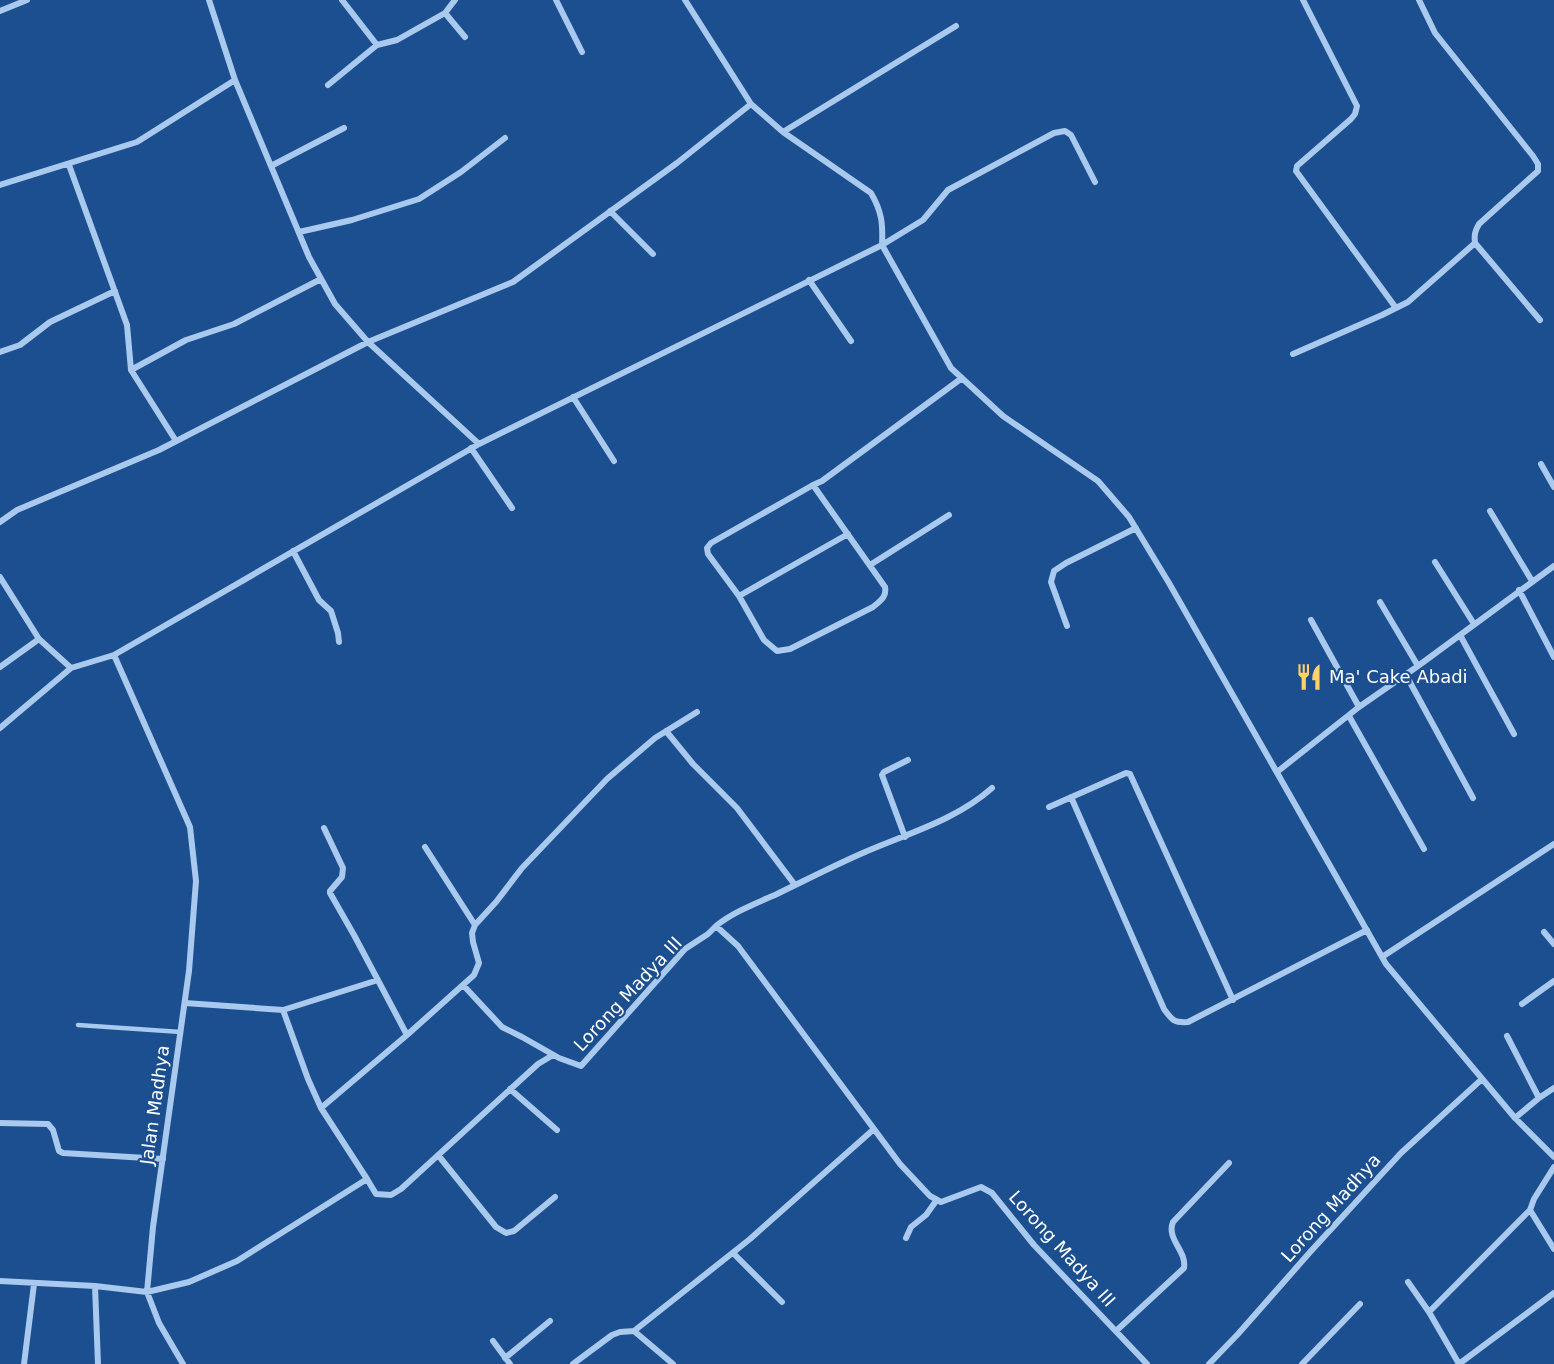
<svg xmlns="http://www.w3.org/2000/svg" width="1554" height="1364" font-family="'DejaVu Sans',sans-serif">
  <rect width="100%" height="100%" fill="#1b4f8f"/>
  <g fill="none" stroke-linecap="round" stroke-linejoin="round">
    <path stroke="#a9c9ee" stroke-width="4.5" d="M78 1025 181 1032"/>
    <path stroke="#a9c9ee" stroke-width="6" d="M209 0 235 80 309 257 335 304 368 342 479 444
      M342 0 377 45
      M455 0 445 13 465 37
      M556 0 582 52
      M685 0 751 104 783 132 871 193C882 212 883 224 882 245
      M1303 0 1357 106 1355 114 1351 119 1297 166 1296 171 1396 308
      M1419 0 1435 33 1533 156 1538 164V171L1479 224C1475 231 1474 235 1475 243L1540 320
      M0 11 27 0
      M328 85 377 45 397 40 445 13
      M783 132 956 26
      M69 165 127 325 131 370 176 441
      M271 166 344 128
      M0 185 137 142 235 80
      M610 211 653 254
      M299 232 352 220 419 199 461 172 505 138
      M882 245 923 220 948 190 1054 133 1065 131 1071 135 1095 182
      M809 280 851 341
      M0 352 20 345 50 322 115 291
      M1293 354 1382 315 1408 302 1475 243
      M131 370 186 340 234 324 321 279
      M573 397 614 461
      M471 448 512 508
      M1541 464 1554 487
      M813 485 885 587C887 597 880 601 873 607L790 649 777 651 764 640 739 596 708 554 707 548 711 543 813 485 822 481 962 378
      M1490 511 1532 581
      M0 522 17 510 159 450 368 342 513 282 677 163 751 104
      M293 551 319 600 331 611 338 633 339 642
      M1435 562 1474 624
      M870 565 949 515
      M0 577 39 639 71 668 114 655 479 444 882 245 951 368 1003 416 1098 481 1129 517 1169 583 1386 964 1515 1118 1554 1157
      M1519 590 1554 657
      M739 596 848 534
      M1380 602 1418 666
      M1311 620 1359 707
      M1067 626 1051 582 1054 571 1066 563 1136 528
      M1460 635 1514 734
      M114 655 190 827 196 881 189 971 153 1227 147 1292 159 1323 183 1364
      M0 667 39 639
      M1406 675 1473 798
      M1349 716 1424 849
      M0 728 71 668
      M666 731 693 764 737 808 795 885
      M1277 772 1359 707 1418 666 1554 566
      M1071 797 1164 1009C1172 1020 1174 1023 1188 1022L1367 930
      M1049 807 1126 773 1130 774 1233 1000
      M324 828 343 868 342 877 330 891V893L354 935 407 1035
      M905 837 882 775 884 772 908 760
      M425 847 475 925
      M716 926C733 912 757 903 777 894 806 880 835 865 865 852 909 833 956 820 992 788
      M1544 932 1554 944
      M1382 957 1554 844
      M463 985 502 1027 522 1037 559 1058 581 1066 685 949 708 934 716 926 738 946 900 1164 930 1196 941 1202 981 1187 992 1193 1034 1245 1147 1364
      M185 1003 283 1010 308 1079 321 1108 367 1179
      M1522 1004 1554 981
      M283 1010 378 980
      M1507 1036 1539 1098
      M510 1089 557 1130
      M321 1108 407 1035 474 975 479 963 473 942 472 933 475 925 496 902 522 868 607 779 655 738 697 712
      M1515 1118 1539 1098 1554 1088
      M0 1123 48 1124 53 1130 59 1151 63 1153 163 1159
      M438 1155 496 1227 506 1233 514 1231 555 1197
      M1554 1167 1534 1199 1530 1210 1554 1249
      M1530 1210 1429 1312 1459 1364 1554 1293
      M906 1238 911 1227 926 1215 936 1201
      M733 1253 782 1302
      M0 1281 95 1286 147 1292 189 1282 237 1261 367 1179 376 1194 391 1195 401 1189 538 1064 553 1055
      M1408 1282 1429 1312
      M95 1286 98 1364
      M634 1331 750 1239 874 1129
      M634 1331 673 1364
      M1116 1331 1184 1268C1187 1251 1166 1239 1173 1222L1229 1163
      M493 1341 510 1364
      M505 1358 550 1321
      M24 1364 34 1284
      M573 1364 612 1335 620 1332 634 1331
      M1209 1364 1238 1334 1311 1251 1401 1153 1482 1079
      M1302 1364 1360 1304"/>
  </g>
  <defs>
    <symbol id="restaurant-bare" viewBox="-9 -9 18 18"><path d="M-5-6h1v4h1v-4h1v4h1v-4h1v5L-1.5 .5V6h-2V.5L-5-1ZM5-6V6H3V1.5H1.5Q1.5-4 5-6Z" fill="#ffd166" stroke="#1b4f8f" stroke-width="2.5" paint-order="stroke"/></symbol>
  </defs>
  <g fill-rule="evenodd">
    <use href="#restaurant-bare" x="1290" y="658" width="38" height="38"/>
  </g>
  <g text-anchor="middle" stroke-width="4.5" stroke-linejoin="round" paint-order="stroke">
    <g font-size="18" fill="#fff" stroke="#1b4f8f" text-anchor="start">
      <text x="1329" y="683">Ma' Cake Abadi</text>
    </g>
    <g font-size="18" fill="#fff" stroke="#1b4f8f">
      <text transform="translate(628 994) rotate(-47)" y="6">Lorong Madya III</text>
      <text transform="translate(155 1105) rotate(-82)" y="6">Jalan Madhya</text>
      <text transform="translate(1331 1208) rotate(-48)" y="6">Lorong Madhya</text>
      <text transform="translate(1062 1249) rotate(48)" y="6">Lorong Madya III</text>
    </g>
  </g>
</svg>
